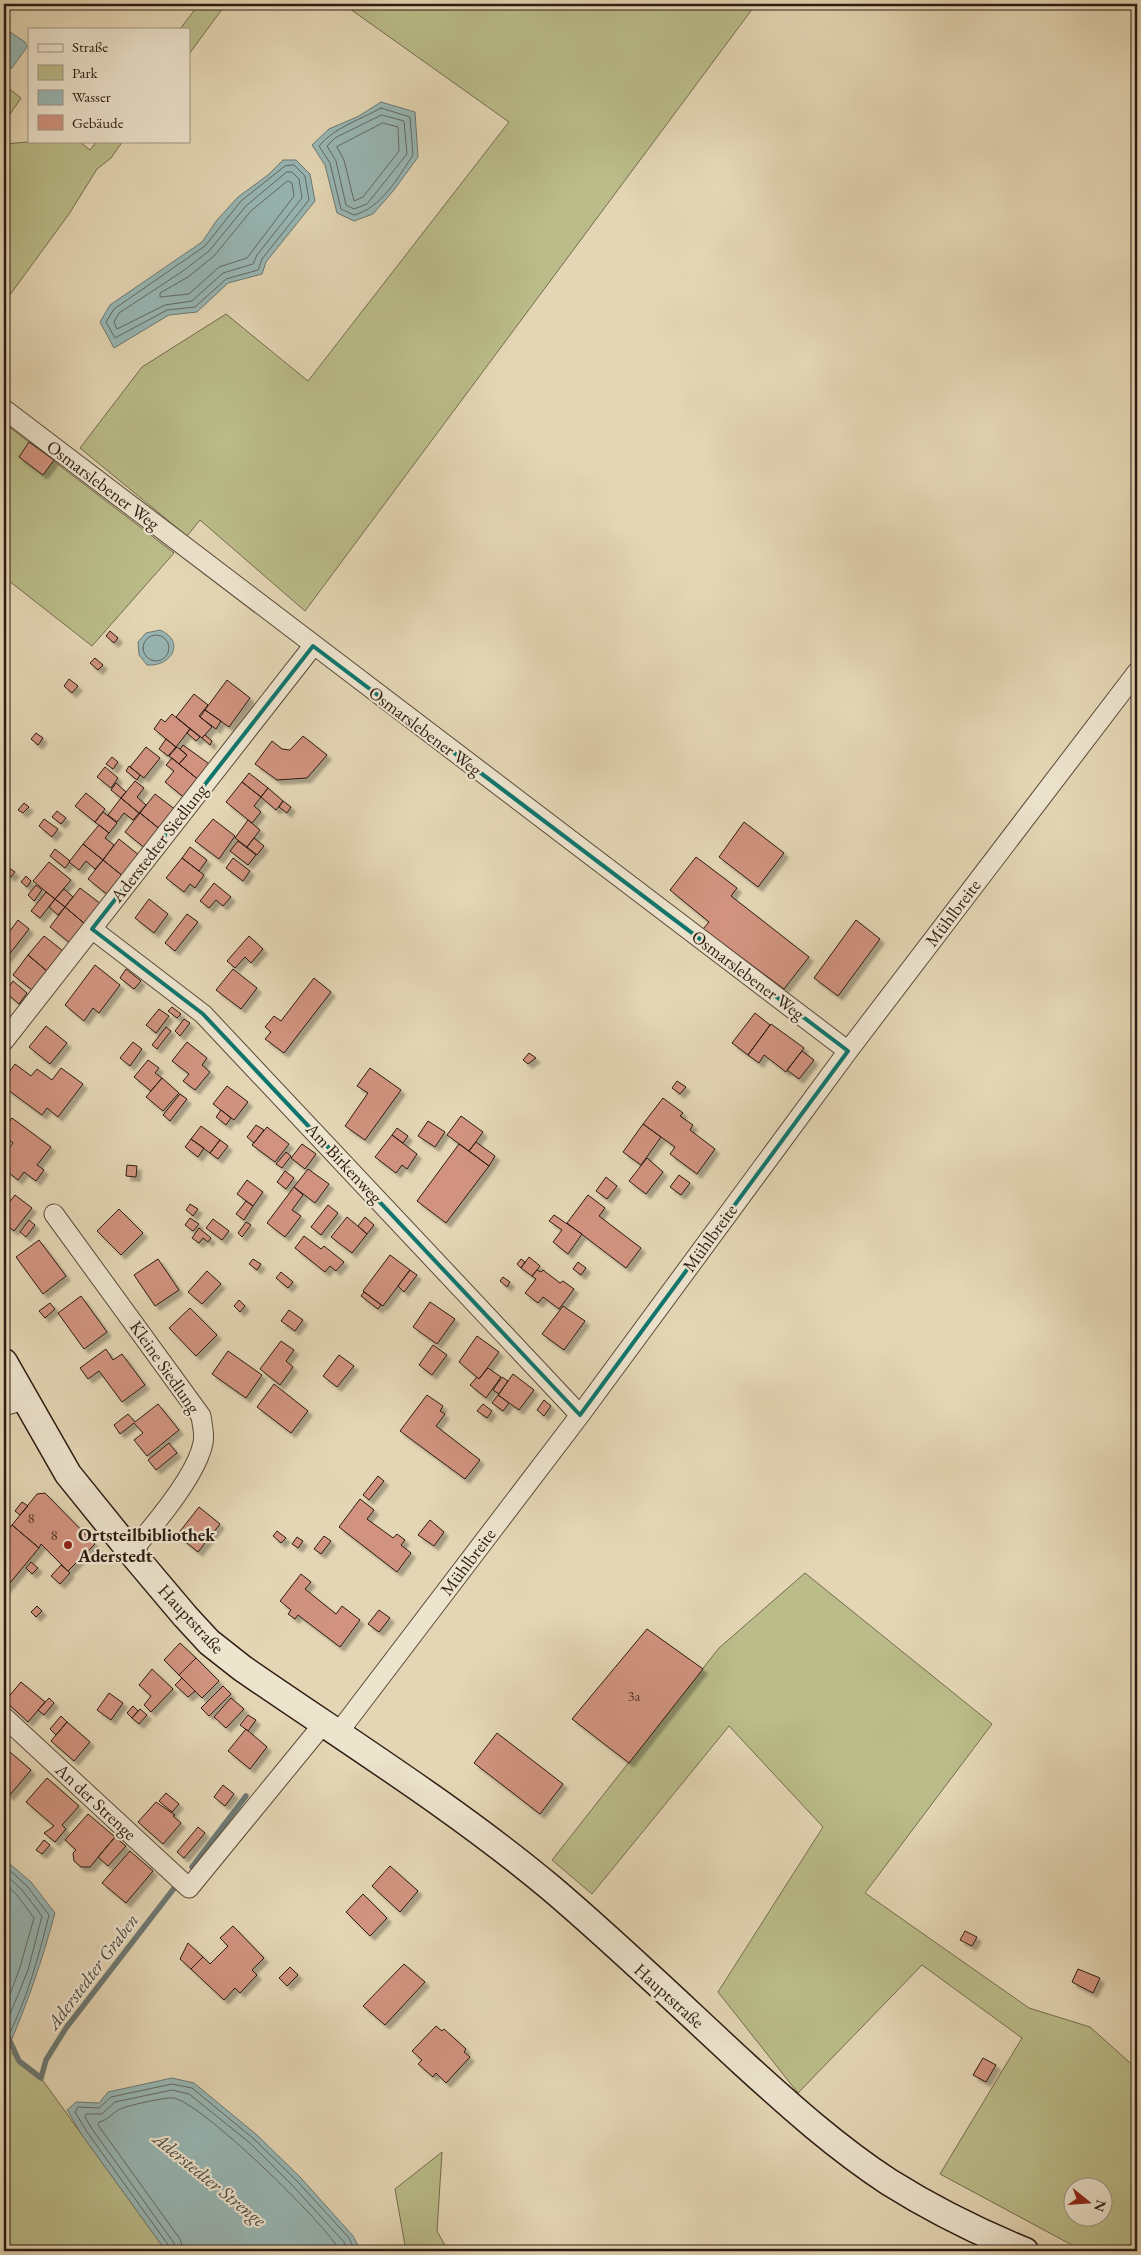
<svg xmlns="http://www.w3.org/2000/svg" width="1141" height="2255" font-family="'EB Garamond',serif">
  <defs>
    <filter id="shadow"><feDropShadow dx="4.5" dy="4.5" stdDeviation="1" flood-color="#0004"/></filter>
  </defs>
  <rect width="100%" height="100%" fill="#e4d6b4"/>
  <filter id="stains"><feTurbulence type="fractalNoise" baseFrequency=".004" numOctaves="4"/><feColorMatrix values="0 0 0 0 .2 0 0 0 0 .09 0 0 0 0 .02 0 0 0 .5 -.17"/></filter>
  <radialGradient id="worn" r=".72"><stop offset=".6" stop-color="#630" stop-opacity="0"/><stop offset="1" stop-color="#630" stop-opacity=".3"/></radialGradient>
  <path fill="#babc89" stroke="#746c4e" fill-rule="evenodd" d="M199 4H226L189 54V29H180Z
    M343 4H756L305 611 200 520 187 536 80 448 142 367 226 314 308 381 509 122Z
    M4 85 21 98 4 123Z
    M40 141H79L90 150 97 141H123L111 158 97 169 69 214 4 303V144Z
    M4 423 174 553 92 646 4 577Z
    M805 1573 992 1724 865 1893 1029 2008 1090 2027 1137 2069V2251H1083L940 2174 1022 2038 922 1965 798 2093 718 1992 823 1827 729 1726 592 1894 552 1860 719 1648ZM1074 2188H1104V2218H1074Z
    M4 2047 41 2078 166 2251H4Z
    M442 2152 437 2231 448 2251H406L395 2189Z"/>
  <path fill="#98b7b5" stroke="#6d7974" d="M4 28 25 42 27 47 12 68H8L4 65Z
    M381 102 415 112 418 157 394 190 373 214 354 221 337 213 325 165 312 145 329 129 359 116Z
    M283 160H296L310 174 315 201 266 262 262 274 228 283 197 312 169 315 114 348 100 322 110 305 202 242 217 220 238 197 268 175Z
    M160 630C186 641 172 667 147 665L139 655 138 642 146 633Z
    M4 1859 31 1882 55 1913C42 1961 27 2005 7 2050L4 2047Z
    M172 2078 194 2083 257 2135 301 2178 353 2236 361 2251H166L82 2135 67 2110 76 2102 99 2103 108 2092Z"/>
  <g fill="none" stroke-linecap="round" stroke-linejoin="round">
    <path stroke="#626964" stroke-width="1" d="M381 108 410 117 413 155C398 178 381 208 354 215L341 209 330 163 319 146C335 127 360 120 381 108Z
      M382 115 404 121 407 154 367 204 354 209 346 205 336 161 327 146 335 138Z
      M383 123 398 127 399 151 363 197 354 201 344 160 337 147Z
      M294 165 305 176 309 200 262 259 258 270 226 279 195 307 167 310 115 338 106 322 114 309 205 246 241 201 285 166Z
      M287 172H292L299 179 302 198 257 255 253 264 223 273 192 301 165 305 117 329 114 322 119 313 183 271 209 251 246 206Z
      M288 181 292 183 294 196 247 258 219 267 189 294 160 297V293L188 277 214 256 251 211Z
      M143 648a13 13 0 1 1 26 0a13 13 0 1 1-26 0Z
      M4 1865 27 1886 49 1915C38 1959 26 2004 4 2044
      M4 1873 22 1890 42 1916 28 1970 4 2029
      M4 1883 17 1895 34 1918 20 1967 4 2011
      M170 2251 169 2246 87 2132 75 2112 78 2107 99 2108 111 2097 172 2084 192 2088 254 2139 298 2182 349 2238 355 2251
      M176 2251 174 2243 92 2129 85 2117 86 2114H102L115 2102 172 2090 189 2094 250 2143 293 2186 344 2242 348 2251
      M184 2251 180 2239 98 2125 99 2122C108 2120 110 2115 118 2110 124 2106 166 2097 173 2098 199 2100 327 2225 340 2251"/>
    <path stroke="#6d7974" stroke-width="5.5" d="M192 1867 246 1796
      M4 2028 19 2061 41 2078 46 2060 66 2028 175 1887"/>
  </g>
  <path fill="#d1937f" stroke="#2d1b12" filter="url(#shadow)" d="M29 442 54 460 43 475 19 457Z
    M110 631 118 638 114 643 106 636Z
    M95 658 103 665 98 670 90 663Z
    M69 679 78 686 72 693 64 686Z
    M227 680 250 698 229 727 205 710Z
    M194 694 208 705 199 716 212 727 202 738 176 717Z
    M205 710 221 721 216 729 200 717Z
    M172 714 190 729 176 747 154 729 161 719 165 722Z
    M190 729 200 737 196 741 187 733Z
    M36 733 43 738 38 745 31 739Z
    M205 735 212 741 210 745 202 738Z
    M303 736 327 755 307 778 277 780 255 764 272 741 282 749 290 750Z
    M166 739 176 747 168 756 159 749Z
    M183 745 212 766 200 781 179 764 187 755 180 749Z
    M146 747 160 758 144 778 130 767Z
    M177 747 187 755 179 764 169 756Z
    M112 757 118 762 113 769 106 764Z
    M172 758 200 781 186 799 165 782 174 771 166 765Z
    M129 766 140 775 137 780 126 771Z
    M105 767 118 778 111 788 97 777Z
    M249 773 268 788 261 797 242 782Z
    M135 781 144 788 137 797 146 805 139 813 121 798Z
    M242 782 261 797 254 806 261 812 252 823 226 802Z
    M116 783 126 792 121 798 111 790Z
    M268 788 283 801 276 810 261 797Z
    M86 793 105 809 95 822 75 806Z
    M155 794 177 811 161 830 140 813Z
    M121 798 139 813 133 820 124 813 117 822 108 815Z
    M283 801 291 807 287 813 279 807Z
    M24 803 29 807 23 813 18 810Z
    M57 811 66 818 61 824 52 817Z
    M103 812 117 823 109 833 95 822Z
    M140 813 161 830 146 849 125 832Z
    M44 819 58 829 52 837 39 826Z
    M213 819 235 836 219 859 195 841Z
    M248 820 260 830 247 847 235 838Z
    M744 822 784 853 758 887 719 857Z
    M99 825 109 833 105 838 114 845 103 860 83 844Z
    M254 838 264 846 257 855 247 847Z
    M119 839 140 856 124 877 103 860Z
    M238 841 256 855 248 865 230 851Z
    M83 844 103 860 95 869 86 861 79 870 69 862Z
    M190 847 207 860 199 871 182 858Z
    M55 849 70 861 65 868 50 856Z
    M696 857 737 888 731 896 809 957 784 989 703 929 709 922 670 890Z
    M182 858 204 875 195 888 190 884 184 892 166 878Z
    M233 858 250 871 243 881 226 868Z
    M103 860 124 877 109 896 88 879Z
    M49 862 71 880 55 899 33 881Z
    M9 868 15 872 11 877 5 873Z
    M26 876 31 881 27 887 21 882Z
    M214 883 231 897 223 906 216 900 209 908 200 901Z
    M36 885 42 890 34 901 28 895Z
    M80 888 101 904 85 924 65 907Z
    M64 889 73 897 65 907 55 899Z
    M46 892 55 899 40 918 31 911Z
    M55 899 65 907 58 915 49 907Z
    M149 899 168 914 154 933 135 918Z
    M65 907 85 924 70 943 50 927Z
    M187 914 198 922 175 951 165 943Z
    M18 920 29 929 4 961V939Z
    M856 920 880 939 838 996 814 978Z
    M44 936 63 951 47 971 28 955Z
    M249 936 263 949 251 963 245 957 235 968 227 961Z
    M28 955 47 971 32 990 13 975Z
    M95 965 120 985 99 1013 93 1008 84 1021 65 1005Z
    M126 969 141 981 134 989 120 978Z
    M233 969 257 988 241 1009 216 990Z
    M314 978 331 992 284 1053 265 1039 271 1032 265 1027 274 1016 281 1021Z
    M13 981 27 993 19 1004 5 992Z
    M172 1007 181 1014 177 1018 168 1011Z
    M159 1009 169 1016 156 1033 146 1025Z
    M755 1013 770 1025 748 1055 732 1043Z
    M184 1019 190 1023 180 1036 175 1031Z
    M771 1024 804 1048 786 1072 764 1055 759 1063 748 1055Z
    M46 1026 67 1043 50 1064 29 1047Z
    M166 1027 171 1031 157 1049 152 1045Z
    M133 1042 142 1049 130 1066 120 1058Z
    M187 1042 207 1058 202 1065 210 1072 195 1090 183 1081 189 1074 172 1061Z
    M802 1051 814 1060 799 1079 787 1070Z
    M529 1053 536 1058 528 1064 523 1060Z
    M148 1060 159 1068 155 1073 162 1078 151 1091 134 1077Z
    M15 1064 31 1076 37 1069 52 1080 61 1068 83 1084 58 1117 47 1108 42 1115 4 1087V1079Z
    M370 1068 401 1090 365 1140 345 1126 368 1093 357 1086Z
    M162 1078 179 1093 163 1111 146 1097Z
    M677 1081 686 1087 680 1094 672 1088Z
    M227 1086 248 1102 234 1120 213 1104Z
    M180 1094 187 1099 170 1121 163 1115Z
    M663 1098 683 1113 680 1116 693 1125 690 1130 715 1149 697 1174 670 1154 675 1147 643 1124Z
    M221 1110 231 1118 226 1125 216 1117Z
    M461 1116 483 1132 469 1151 447 1135Z
    M12 1118 51 1147 37 1165 44 1170 36 1181 24 1172 18 1180 4 1169V1155L13 1143 4 1136V1129Z
    M428 1121 445 1132 435 1147 418 1136Z
    M643 1124 661 1137 641 1165 623 1152Z
    M256 1125 264 1130 254 1143 247 1137Z
    M201 1126 220 1140 210 1153 191 1139Z
    M267 1127 289 1144 275 1162 252 1145Z
    M397 1128 408 1136 403 1143 392 1135Z
    M392 1135 417 1154 407 1169 402 1165 396 1173 375 1157Z
    M191 1139 204 1148 198 1157 185 1147Z
    M220 1140 228 1146 218 1159 210 1153Z
    M476 1142 495 1156 489 1166 469 1151Z
    M302 1144 316 1154 305 1169 291 1158Z
    M459 1144 489 1166 446 1223 417 1201Z
    M286 1152 291 1156 282 1168 276 1164Z
    M647 1158 663 1172 646 1194 629 1181Z
    M127 1165 137 1166 136 1177 126 1176Z
    M308 1169 329 1184 315 1203 294 1187Z
    M285 1171 294 1178 286 1189 277 1182Z
    M679 1175 690 1183 681 1195 670 1187Z
    M606 1177 617 1186 607 1199 596 1191Z
    M247 1180 263 1192 253 1206 237 1194Z
    M294 1187 303 1195 292 1210 301 1216 285 1237 267 1223Z
    M15 1195 32 1208 14 1231 4 1223V1209Z
    M588 1195 605 1208 599 1216 641 1248 626 1268 567 1223Z
    M246 1201 253 1206 244 1220 236 1214Z
    M190 1204 198 1209 193 1216 186 1210Z
    M328 1205 338 1213 321 1235 311 1227Z
    M119 1209 143 1233 121 1255 97 1231Z
    M554 1215 582 1234 568 1254 553 1242 562 1230 549 1221Z
    M347 1217 367 1234 352 1253 331 1237Z
    M365 1217 374 1225 367 1234 358 1226Z
    M190 1218 199 1224 193 1231 185 1225Z
    M213 1219 229 1231 222 1240 206 1228Z
    M29 1220 35 1225 26 1237 20 1232Z
    M246 1222 251 1225 242 1237 238 1233Z
    M199 1228 211 1238 208 1242 203 1238 199 1243 192 1238Z
    M304 1236 321 1249 324 1246 344 1262 336 1271 330 1266 325 1272 295 1248Z
    M39 1240 66 1276 43 1294 16 1257Z
    M390 1255 410 1270 383 1306 363 1291Z
    M529 1257 540 1266 532 1276 521 1268Z
    M158 1259 179 1290 155 1306 134 1275Z
    M253 1259 261 1264 257 1270 249 1264Z
    M521 1259 525 1262 521 1268 517 1264Z
    M578 1262 586 1268 581 1275 573 1269Z
    M410 1270 417 1275 404 1292 398 1286Z
    M537 1270 541 1272 543 1270 560 1283 563 1281 574 1289 559 1309 543 1297 538 1303 525 1293 536 1279 532 1276Z
    M207 1271 221 1284 202 1304 188 1292Z
    M281 1272 293 1282 288 1288 276 1278Z
    M503 1277 510 1282 507 1287 500 1281Z
    M364 1292 381 1305 378 1309 361 1296Z
    M81 1296 107 1332 84 1349 58 1313Z
    M239 1300 245 1306 240 1312 234 1306Z
    M430 1302 455 1319 437 1344 413 1327Z
    M50 1303 55 1309 45 1318 39 1311Z
    M563 1306 585 1321 564 1350 542 1334Z
    M190 1308 217 1335 196 1356 169 1328Z
    M289 1310 303 1320 295 1331 281 1321Z
    M477 1336 499 1352 479 1379 459 1362Z
    M281 1341 294 1350 286 1361 293 1367 280 1385 260 1369Z
    M433 1345 447 1355 432 1375 419 1365Z
    M106 1349 113 1360 122 1354 145 1385 122 1402 99 1371 88 1379 80 1368Z
    M228 1351 262 1375 246 1398 212 1374Z
    M339 1355 354 1366 337 1387 323 1376Z
    M488 1368 501 1377 486 1398 470 1385 477 1377 479 1379Z
    M513 1374 534 1390 519 1410 498 1395Z
    M502 1377 508 1381 499 1394 493 1390Z
    M274 1384 308 1411 291 1433 257 1407Z
    M427 1395 443 1406 440 1411 445 1414 436 1426 480 1460 465 1479 400 1431Z
    M498 1395 509 1403 503 1411 492 1403Z
    M544 1400 551 1406 544 1416 537 1410Z
    M158 1404 179 1430 147 1456 134 1440 143 1433 134 1423 120 1434 114 1425 128 1414 135 1422Z
    M483 1404 492 1411 487 1418 477 1411Z
    M169 1443 177 1453 156 1470 148 1460Z
    M378 1476 384 1481 369 1500 363 1495Z
    M45 1493 95 1544 68 1571 41 1544 39 1548 12 1525 37 1494Z
    M360 1499 374 1510 367 1519 393 1538 397 1534 405 1540 401 1545 411 1553 397 1572 339 1527Z
    M22 1502 28 1506 20 1515 15 1511Z
    M199 1507 220 1524 198 1552 177 1535Z
    M430 1520 444 1532 434 1546 418 1535Z
    M12 1525 39 1548 4 1590V1535Z
    M277 1531 286 1538 281 1543 273 1536Z
    M324 1536 331 1541 321 1554 314 1549Z
    M297 1537 303 1541 298 1548 292 1544Z
    M31 1562 38 1568 32 1574 26 1568Z
    M61 1565 70 1573 60 1584 51 1576Z
    M301 1574 311 1582 305 1589 336 1614 342 1606 360 1620 340 1647 298 1615 295 1619 288 1614 291 1610 280 1601Z
    M37 1606 42 1611 36 1617 31 1612Z
    M379 1610 390 1618 379 1632 368 1624Z
    M647 1629 703 1669 629 1763 572 1719Z
    M180 1643 196 1658 179 1675 164 1660Z
    M196 1658 219 1681 202 1698 179 1675Z
    M152 1669 173 1689 151 1712 144 1705 151 1696 139 1685Z
    M182 1678 195 1691 188 1697 175 1685Z
    M21 1682 45 1702 28 1722 5 1701Z
    M223 1686 231 1694 209 1716 201 1708Z
    M109 1693 123 1703 111 1720 97 1710Z
    M49 1698 54 1703 44 1715 38 1710Z
    M231 1698 244 1709 226 1728 214 1717Z
    M133 1706 138 1711 132 1718 127 1713Z
    M140 1709 147 1715 139 1724 132 1718Z
    M248 1715 256 1720 248 1731 240 1725Z
    M61 1716 67 1722 56 1735 50 1729Z
    M67 1722 90 1742 74 1761 51 1741Z
    M246 1729 267 1747 250 1769 228 1751Z
    M497 1733 563 1784 540 1814 474 1763Z
    M10 1752 31 1770 9 1796 4 1791V1760Z
    M47 1778 79 1806 62 1825 66 1829 55 1842 44 1833 54 1826 26 1802Z
    M223 1785 234 1794 225 1806 214 1797Z
    M166 1793 179 1804 172 1812 159 1801Z
    M156 1802 175 1815 173 1816 181 1823 163 1844 138 1822Z
    M88 1814 115 1837 90 1867H81L74 1861 73 1853 76 1850 65 1840Z
    M198 1827 205 1833 184 1858 177 1852Z
    M115 1837 126 1846 108 1866 98 1857Z
    M44 1840 50 1845 42 1854 36 1850Z
    M130 1851 153 1871 126 1903 102 1883Z
    M390 1866 418 1891 400 1912 372 1886Z
    M363 1894 387 1918 370 1936 346 1912Z
    M233 1926 264 1958 252 1970 257 1975 240 1993 235 1988 224 2000 191 1969 203 1957 210 1964 228 1946 220 1938Z
    M965 1931 977 1937 972 1946 960 1940Z
    M188 1943 203 1957 191 1969 180 1959Z
    M404 1964 425 1982 385 2025 363 2006Z
    M290 1967 298 1975 287 1986 279 1978Z
    M1078 1969 1100 1978 1093 1993 1072 1982Z
    M436 2026 442 2031 444 2029 466 2049 464 2052 470 2057 446 2083 436 2073 433 2077 418 2064 422 2060 412 2051Z
    M983 2058 996 2065 986 2082 973 2075Z"/>
  <g fill="none" stroke-linecap="round" stroke-linejoin="round">
    <defs>
      <path id="street" d="M4 409 848 1051
        M92 929 203 1014 580 1415
        M4 1041 313 646
        M54 1214 201 1416C202 1424 205 1435 203 1443 197 1475 152 1528 131 1552
        M4 1406 24 1400
        M4 1717 189 1888 324 1723
        M338 1733 580 1415 848 1051 1137 672"/>
      <path id="secondary" d="M4 1362 68 1474 131 1552 185 1616 209 1642 242 1668C346 1740 454 1807 551 1888 617 1944 680 2005 744 2064 790 2106 837 2148 889 2182 932 2209 978 2232 1025 2251"/>
    </defs>
    <use href="#street" stroke="#5b4a3a" stroke-width="21"/>
    <use href="#secondary" stroke="#2d1b12" stroke-width="29"/>
    <use href="#street" stroke="#ede4ce" stroke-width="19"/>
    <use href="#secondary" stroke="#ede4ce" stroke-width="26"/>
  </g>
  <path fill="none" stroke="#0f766e" stroke-width="4" stroke-linejoin="round" d="M313 646 848 1051 580 1415 203 1014 92 929Z"/>
  <circle fill="#8f2418" stroke="#ede4ce" stroke-width="2" cx="68" cy="1545" r="5"/>
  <g text-anchor="middle" stroke-width="4.5" stroke-linejoin="round" paint-order="stroke">
    <g font-size="15" fill="#56392d">
      <text x="31" y="1523">8</text>
      <text x="54" y="1540">8</text>
      <text x="634" y="1701">3a</text>
    </g>
    <g font-size="18" fill="#2d1b12" stroke="#ede4ce">
      <text transform="translate(103 485) rotate(37)" y="6">Osmarslebener Weg</text>
      <text transform="translate(425 731) rotate(37)" y="6">Osmarslebener Weg</text>
      <text transform="translate(159 843) rotate(-52)" y="6">Aderstedter Siedlung</text>
      <text transform="translate(953 913) rotate(-53)" y="6">Mühlbreite</text>
      <text transform="translate(748 975) rotate(37)" y="6">Osmarslebener Weg</text>
      <text transform="translate(344 1163) rotate(47)" y="6">Am Birkenweg</text>
      <text transform="translate(710 1238) rotate(-54)" y="6">Mühlbreite</text>
      <text transform="translate(165 1367) rotate(55)" y="6">Kleine Siedlung</text>
      <text transform="translate(468 1562) rotate(-53)" y="6">Mühlbreite</text>
      <text transform="translate(191 1619) rotate(47)" y="6">Hauptstraße</text>
      <text transform="translate(96 1802) rotate(43)" y="6">An der Strenge</text>
      <text transform="translate(669 1996) rotate(42)" y="6">Hauptstraße</text>
    </g>
    <g font-size="18" font-weight="bold" fill="#2d1b12" stroke="#ede4ce" text-anchor="start">
      <text x="78" y="1541">Ortsteilbibliothek<tspan x="78" dy="21">Aderstedt</tspan></text>
    </g>
    <g font-size="19" font-style="italic" fill="#4d4a43" stroke="#ede4ce">
      <text transform="translate(92 1971) rotate(-53)" y="7">Aderstedter Graben</text>
      <text transform="translate(210 2179) rotate(39)" y="7">Aderstedter Strenge</text>
    </g>
  </g>
  <rect width="1141" height="2255" fill="none" stroke="#e4d6b4" stroke-width="20"/>
  <rect x="5" y="5" width="1131" height="2245" fill="none" stroke="#2d1b12" stroke-width="2.5"/>
  <rect x="10" y="10" width="1121" height="2235" fill="none" stroke="#2d1b12"/>
  <rect x="28" y="28" width="162" height="115" fill="#ede4ce" stroke="#a09483"/>
  <rect x="38" y="44" width="25" height="8" fill="#ede4ce" stroke="#a09483"/>
  <text x="72" y="52" font-size="15" fill="#2d1b12">Straße</text>
  <rect x="38" y="65" width="25" height="15" fill="#babc89" stroke="#a09483"/>
  <text x="72" y="78" font-size="15" fill="#2d1b12">Park</text>
  <rect x="38" y="90" width="25" height="15" fill="#98b7b5" stroke="#a09483"/>
  <text x="72" y="102" font-size="15" fill="#2d1b12">Wasser</text>
  <rect x="38" y="115" width="25" height="15" fill="#d1937f" stroke="#a09483"/>
  <text x="72" y="128" font-size="15" fill="#2d1b12">Gebäude</text>
  <g transform="translate(1088 2202) rotate(107)"><circle r="24" fill="#ede4ce" stroke="#a09483"/>
  <path d="M0-4L9 19L0 12L-9 19Z" fill="#8f2418"/>
  <text y="-8" font-size="14" font-weight="bold" text-anchor="middle" fill="#2d1b12">N</text>
  </g>
  <rect width="100%" height="100%" filter="url(#stains)"/>
  <rect width="100%" height="100%" fill="url(#worn)"/>
</svg>
